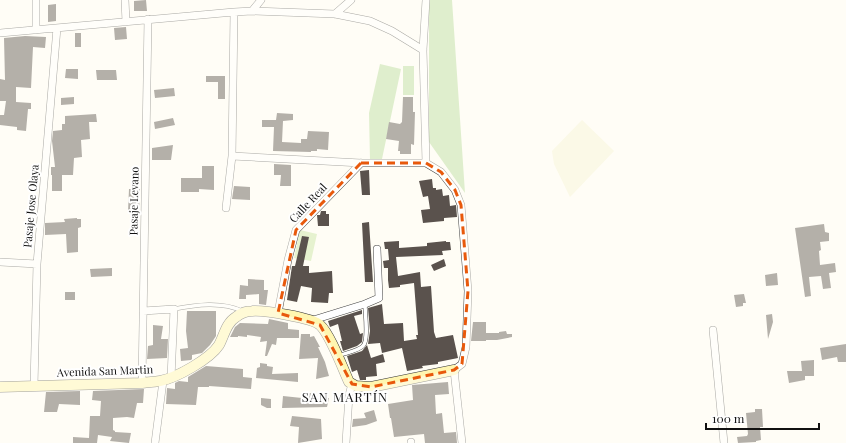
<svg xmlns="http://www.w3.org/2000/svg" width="846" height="443" font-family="'Playfair Display',serif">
  <rect width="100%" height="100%" fill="#fffdf5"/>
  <path fill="#f6f3d4" d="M582 120 614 151 570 197 554 164 552 151Z"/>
  <path fill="#b9dc9c" d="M429 0H452L465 193 429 142Z
    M380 64 401 69 382 159 370 160 369 113Z
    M403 66H414V95H403Z"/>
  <path fill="#e6f2cf" d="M300 230 317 234 311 261 294 258Z"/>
  <path fill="#5a524d" d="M146 0 147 11H134V1Z
    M56 4V21L48 22V5Z
    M126 27 127 39 115 40 114 28Z
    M75 33H81V47H75Z
    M25 36 46 37 45 48 33 47 31 88 16 87V102L31 103V109H28L26 131 17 130V127L0 125V115H4L6 101H0V79L5 80 4 38Z
    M66 69H78V79L65 78Z
    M96 70H116L117 80H97Z
    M206 76H225V99H218V82H206Z
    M174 88 175 96 155 98 154 90Z
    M74 97V104L61 105V98Z
    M403 97H413V112H415L414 145 411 144V154H400V151H398L399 141 386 139 389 122 400 124 402 122Z
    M277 113 293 114V120L283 121 282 142 301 143V139H307L308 131 329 132 328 150 317 149V151H311V152L273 151 274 127H262V120H276Z
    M96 114 97 122H89L90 139 81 140 82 157 74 158 73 175H62V191H52V175H51V167H55L52 141 53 131 62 130V124H65V116Z
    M173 118 175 125 155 129 154 122Z
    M173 145 171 160H152V148Z
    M274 164 291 165V186H280L281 175H274Z
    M202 166H214V190L199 189V192H181V178H202Z
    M369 170 370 195H362L360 171Z
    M432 179 433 188H436V190L442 189 443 196 449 195 450 206 456 205 457 217 444 218V221L423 223 421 210 430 209 428 196 423 197 419 181Z
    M234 186 250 187V200L232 199Z
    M129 189H140L139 212H128Z
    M321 211H326V214H329V226H318L317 215H320Z
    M77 218V219H81V227L78 228V252L67 253 66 234 45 235V223L65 222 64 219Z
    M369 222 373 282H365L362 223Z
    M824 224 825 232 829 233V241L820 242 821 250 819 251 820 265 835 263 836 272 829 273 831 288 823 289 821 276 809 277 811 296 805 297 795 228Z
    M302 236 309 237 303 266H309V273L332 271 333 293H329L328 303 311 302 312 288 301 286 297 302 287 300 292 266H295Z
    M399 241V248L427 246V243L446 241V242H450L451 250 442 251 443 255 396 257 398 276 420 272 421 287 431 286 434 332 436 338 453 335 458 358 438 362V364L422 366 423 368 407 371 402 348 382 353 380 343 368 344 370 331 368 308 382 304 384 324 403 323 404 341 417 339 416 335H418L414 283 400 285V287L389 288 388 280V268H384L383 261 389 260 388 249H385L384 242Z
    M444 259 446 266 434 271 431 265Z
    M112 268V276L91 277 90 269Z
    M777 273 778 285 766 286 765 275Z
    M248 279 264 280V290H268L266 305 259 304V294L246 295V299H239L240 285 248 286Z
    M65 292H75V300H65Z
    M744 294 746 303H743V306L736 307 734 295Z
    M362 310V314L354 316 360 334 363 333 362 342 357 346 343 351 340 341H342L338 324 330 327 328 321Z
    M187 311H216V336L210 345 202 353 192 355V359L191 360 181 361 180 349 188 348 186 331Z
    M772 314 773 322 768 339 766 315Z
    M269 319 288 323V329L299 330V338H277L276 345 272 344 267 356H265L267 341 260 342 261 337 247 335V337L238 336V337H230L235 327 240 323 268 324Z
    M473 322H486V333H499V332L506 331 507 334H512V337L497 340H486V341H471Z
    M153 325 163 326 161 339H168L167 358 147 359 148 346 153 345Z
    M301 334H310V337L314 336 320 347H318L325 362 329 376 316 379 318 358 299 359Z
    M846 344V362H838L837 357 822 360 820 348Z
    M367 345 371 358 383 354 385 362 376 364 377 376 366 377V380H360L357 370 352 372 347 356 362 351Z
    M814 360V376H805V380L789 383 787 371H802L801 361Z
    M260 363 267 364V366L273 367 272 374 298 373V382L256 378 257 368 260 367Z
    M206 366 243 369V377L252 378 251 389 209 386V387H198L196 405 166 404 167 388 175 389V383L179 381 188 382V377Z
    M448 382 449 394 435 395 436 414 442 413 444 433 456 432 457 443H425L424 434 394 437 391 418H390L388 404 413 400 412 385Z
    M144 389 143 403H137L134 418 127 417 113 418V430L115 431V432L131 433 129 443 110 441 112 437 98 435 97 443H73V437L89 438 90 416H100L101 401 92 400 93 391Z
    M80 391V405L59 404 57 412H44L46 392Z
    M311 393 310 398H329L327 407 282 408 283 396 302 398V394Z
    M261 398 271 399V408H267L261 405Z
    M755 409H762L763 427H760L761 440 756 441V442L738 443 737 437 747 436 748 434 746 413 755 412Z
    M374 410 377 421 366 425 352 427 353 419 366 418 364 413Z
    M292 416 321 419 322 439 298 443 299 427 290 426Z"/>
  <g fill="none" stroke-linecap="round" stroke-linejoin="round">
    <defs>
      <path id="lane" d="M174 309C195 305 222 301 242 311
        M338 356C345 353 358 351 363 346 369 340 365 314 365 304"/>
      <path id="street" d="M36 0V30
        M125 0 126 22
        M252 11 261 0
        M335 14 351 0
        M0 33 234 12 252 11 335 14 370 21 392 31 423 50
        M232 156 361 163H426L441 172 455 190 461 205 468 291 466 347 462 364 454 370 462 443
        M426 163 423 50 426 0
        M226 208 232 156 234 12
        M0 262 37 264
        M143 311 174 309 171 378
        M278 313 288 260 296 230 361 163
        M310 321 365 304 379 298 377 249
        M713 330 724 443
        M142 383 148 19
        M34 386 37 264 57 28
        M411 442V443
        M155 443 163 381
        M346 443 349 395 352 384"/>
      <path id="secondary" d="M0 387 142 383C148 382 154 382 160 381 176 378 210 359 219 345 224 336 226 323 236 317 241 313 246 311 252 311 264 310 313 318 320 325 330 334 343 369 349 382L356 386 371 387 454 370"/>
    </defs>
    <use href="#lane" stroke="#444" stroke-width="4.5"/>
    <use href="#street" stroke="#444" stroke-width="8"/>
    <use href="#secondary" stroke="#333" stroke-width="11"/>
    <use href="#lane" stroke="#fff" stroke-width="3.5"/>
    <use href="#street" stroke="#fff" stroke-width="7"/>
    <use href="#secondary" stroke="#fff6b0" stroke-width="10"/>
  </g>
  <path d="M0 0H846V443H0ZM361 163H426L441 172 455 190 461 205 468 291 462 364 454 370 371 387 352 384 320 325 278 313 296 230Z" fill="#fffdf5" fill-opacity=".55" fill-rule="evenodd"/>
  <path fill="none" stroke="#e8590c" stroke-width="3" stroke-dasharray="8 5" stroke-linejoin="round" d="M361 163H426L441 172 455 190 461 205 468 291 462 364 454 370 371 387 352 384 320 325 278 313 296 230Z"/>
  <g text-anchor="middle" stroke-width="4" stroke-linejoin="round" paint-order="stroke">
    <g font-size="11" fill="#111" stroke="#fff">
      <text transform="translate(134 201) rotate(-89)" y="4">Pasaje Levano</text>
      <text transform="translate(308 203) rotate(-47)" y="4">Calle Real</text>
      <text transform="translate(31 206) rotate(-85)" y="4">Pasaje Jose Olaya</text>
      <text transform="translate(105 371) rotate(-2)" y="4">Avenida San Martin</text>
    </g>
    <g font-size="13" letter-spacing="1" fill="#111" stroke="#fff">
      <text x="345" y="402">SAN MARTÍN</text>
    </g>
  </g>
  <path d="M706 423v6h113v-6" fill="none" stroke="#111111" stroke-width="2"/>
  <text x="712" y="423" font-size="12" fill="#111111" stroke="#ffffff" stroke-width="3" paint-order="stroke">100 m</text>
</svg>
